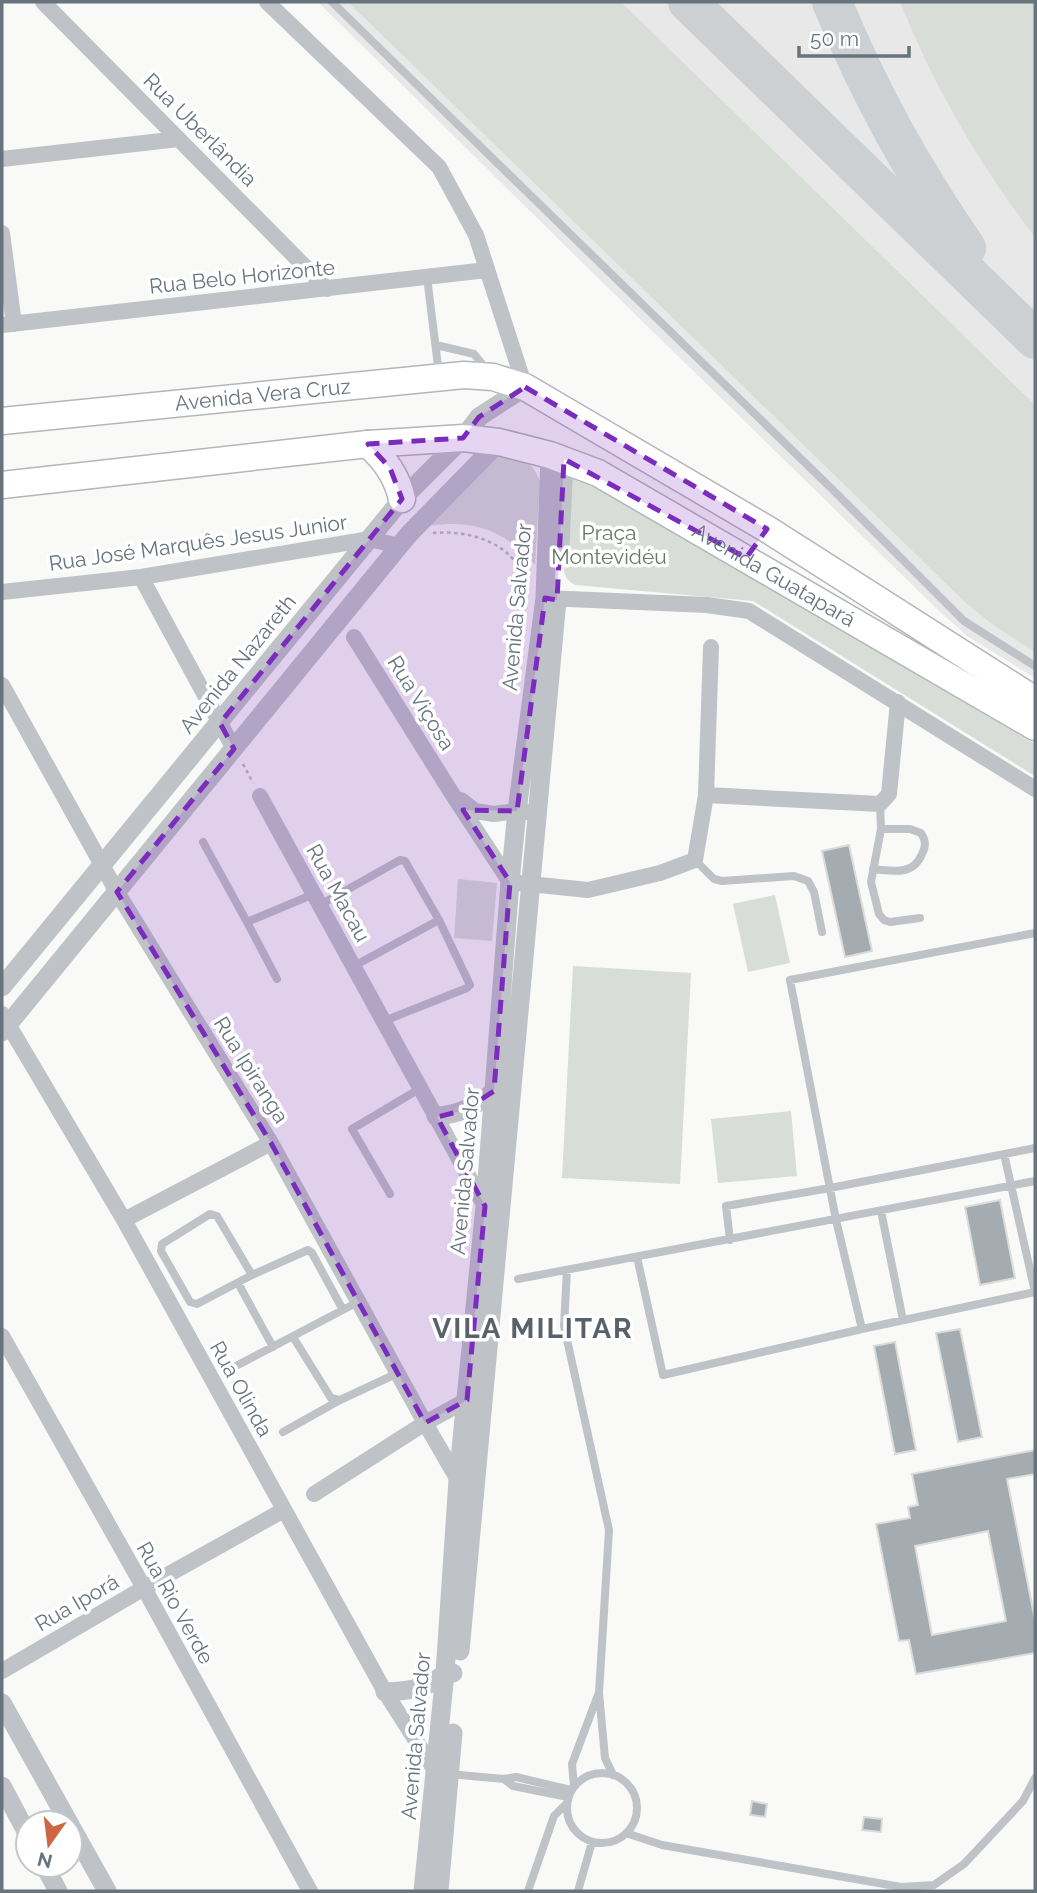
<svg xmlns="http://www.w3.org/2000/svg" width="1037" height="1893" font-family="Raleway,sans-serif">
  <rect width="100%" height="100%" fill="#f9f9f7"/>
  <path fill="#e7e8e7" d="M318 2H1035V678L967 636 938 610 600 280Z"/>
  <path fill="#d9ddd7" d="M348 2H621L1035 405V652L992 624 966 603Z
    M900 2H1035V237C979 165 934 86 900 2Z
    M497 454C519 459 532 458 540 482L535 565C506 531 473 519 429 526Z
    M571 477H578L1035 744V776L753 601 575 585C568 581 565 577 564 570Z
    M458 879 497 883 492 941 454 938Z
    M775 895 790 963 748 972 733 904Z
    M573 966 691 973 680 1184 562 1178Z
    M791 1111 797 1176 718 1183 711 1119Z"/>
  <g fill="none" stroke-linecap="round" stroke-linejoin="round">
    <path stroke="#cdd0d2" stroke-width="40" d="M688 2 1035 339
      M832 2C869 92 911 168 966 248"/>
  </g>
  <path fill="#a4acb1" stroke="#dbdbd9" stroke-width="2" fill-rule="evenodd" d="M849 845 872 951 845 957 822 851Z
    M1000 1200 1015 1278 980 1285 965 1207Z
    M960 1329 982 1437 958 1442 936 1333Z
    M895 1342 916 1450 895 1454 874 1346Z
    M1035 1450V1474L1007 1479 1035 1620V1653L916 1674 909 1640 899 1641 876 1524 910 1518 908 1507 918 1505 912 1474ZM988 1531 1006 1621 932 1635 915 1546Z
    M752 1801 767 1804 765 1817 750 1815Z
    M864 1817 882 1819 881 1832 862 1830Z"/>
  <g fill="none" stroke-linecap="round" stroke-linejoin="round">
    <defs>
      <g id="trunk">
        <path id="s1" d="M2 421 464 375 493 377 525 387 767 529 1035 700"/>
        <path d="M368 444C385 460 397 476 402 499"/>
        <path id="s2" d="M2 485 368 444 463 438 499 442 550 455 598 473 1035 727"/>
      </g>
    </defs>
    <use href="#trunk" stroke="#b3b6b9" stroke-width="29"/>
    <path stroke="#b9bcbe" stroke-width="2.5" stroke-dasharray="3.5 3.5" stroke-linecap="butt" d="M433 533C459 531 487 536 507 553 515 560 522 571 529 579
      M243 764 253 783"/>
    <path stroke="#bfc2c6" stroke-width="8" d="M332 2 831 488 964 621 1035 666
      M427 277 439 374
      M436 345 474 354 487 370
      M880 804 881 829 871 882 879 914 884 920 890 922 920 918
      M203 842 247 922
      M695 860 714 879 722 881 794 876 808 881 814 892 822 932
      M873 869C893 871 913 876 922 854 926 846 926 841 921 833L910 829H881
      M320 905 400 860 405 861 439 920 354 966
      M277 979 247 922 314 894
      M384 1021 467 988 470 985 439 920
      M1004 1154 1035 1292
      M390 1194 352 1129 421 1088
      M881 1211 903 1320
      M730 1240 726 1206 830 1188 1035 1148
      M637 1257 663 1375 862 1329 1035 1292
      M567 1270 564 1326 609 1530 599 1693 605 1758 613 1775
      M252 1275 217 1216 210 1214 162 1244 161 1251 190 1302 197 1304 252 1275 308 1250 312 1253 343 1310
      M518 1279 1035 1181
      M238 1283 273 1347
      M862 1329 836 1220 790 980 1035 933
      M293 1337 331 1398 340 1400 398 1373
      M236 1366 358 1302
      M283 1432 340 1400
      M567 1808a35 35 0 1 1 70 0a35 35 0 1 1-70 0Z
      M449 1774 504 1779 516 1777 571 1790
      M504 1779 513 1786 568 1797
      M574 1786 572 1764 598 1695
      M626 1833 662 1845 901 1887 934 1885 964 1864 1023 1801 1035 1778
      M528 1891 554 1816 567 1803
      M578 1891 592 1842"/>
    <path stroke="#bfc2c6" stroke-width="16" d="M43 2 327 289
      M267 2 439 167 476 235 525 387
      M2 159 179 139
      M2 233 14 324
      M2 325 487 270
      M141 577 234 749
      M2 592 141 577 370 539 399 546
      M546 598 707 605 749 611 1035 789
      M354 637 451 792 510 882 588 890 660 873 695 860 706 795
      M711 647 706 795 880 804 889 794 898 702
      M2 685 117 892 271 1143 425 1423 458 1480
      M260 796 486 1208
      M461 800 475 811 494 814 517 811 536 813
      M2 1014 124 1220 385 1692 436 1772H439
      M124 1220 271 1143
      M2 1336 144 1588 310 1891
      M314 1494 425 1423 467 1400 474 1399
      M2 1671 144 1588 284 1510"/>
    <path stroke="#bfc2c6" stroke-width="19" d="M560 546 564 459
      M2 987 402 499 463 438 479 417 525 387
      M2 1032 409 534 499 442
      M436 1116C459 1115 477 1106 494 1091
      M460 1651 557 600
      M385 1692C407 1691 428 1689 445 1673H453
      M2 1703 69 1823
      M2 1786 28 1835
      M70 1825 107 1891
      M44 1865 58 1891
      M423 1891 445 1673 458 1480 485 1206 510 882 517 811 545 598 550 455
      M439 1891 453 1733"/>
    <use href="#trunk" stroke="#fff" stroke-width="26"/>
  </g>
  <path fill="#7b2cbf" fill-opacity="0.2" stroke="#7b2cbf" stroke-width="5" stroke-dasharray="14 9" stroke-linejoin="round" d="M525 387 767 529 746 558 564 459 557 600 545 598 517 811 463 810 510 882 494 1091 465 1110 437 1117 485 1206 467 1400 425 1423 271 1143 117 892 234 749 220 723 402 499 390 468 368 444 463 438 479 417Z"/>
  <g text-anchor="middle" stroke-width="7" stroke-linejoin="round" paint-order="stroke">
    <g font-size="21" fill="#67747e" stroke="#fff">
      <text transform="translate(200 130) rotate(45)" y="7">Rua Uberlândia</text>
      <text transform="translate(242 277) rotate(-6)" y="7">Rua Belo Horizonte</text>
      <text dy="7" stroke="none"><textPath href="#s1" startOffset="262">Avenida Vera Cruz</textPath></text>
      <text transform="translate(198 543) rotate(-8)" y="7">Rua José Marquês Jesus Junior</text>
      <text dy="7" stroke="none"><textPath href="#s2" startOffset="807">Avenida Guatapará</textPath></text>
      <text transform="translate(517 607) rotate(-85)" y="7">Avenida Salvador</text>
      <text transform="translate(238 664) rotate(-51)" y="7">Avenida Nazareth</text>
      <text transform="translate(421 703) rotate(58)" y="7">Rua Viçosa</text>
      <text transform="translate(338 893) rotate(61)" y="7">Rua Macau</text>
      <text transform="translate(251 1070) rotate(58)" y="7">Rua Ipiranga</text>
      <text transform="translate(465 1171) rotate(-85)" y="7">Avenida Salvador</text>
      <text transform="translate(241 1389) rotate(61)" y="7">Rua Olinda</text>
      <text transform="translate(77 1603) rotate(-30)" y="7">Rua Iporá</text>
      <text transform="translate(175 1603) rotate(61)" y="7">Rua Rio Verde</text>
      <text transform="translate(416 1736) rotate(-85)" y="7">Avenida Salvador</text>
    </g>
    <g font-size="21" fill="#687766" stroke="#fff">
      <text x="609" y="540">Praça<tspan x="609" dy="24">Montevidéu</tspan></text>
    </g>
    <g font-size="28" font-weight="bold" letter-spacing="2" fill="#59626a" stroke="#fff">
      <text x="533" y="1338">VILA MILITAR</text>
    </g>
  </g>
  <rect width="1037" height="1893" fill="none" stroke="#67747e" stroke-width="7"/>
  <g transform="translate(49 1844) rotate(194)"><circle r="33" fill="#ffffff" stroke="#c2c7cb" stroke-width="2"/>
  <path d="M0-5L12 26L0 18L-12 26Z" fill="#cd6643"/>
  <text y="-10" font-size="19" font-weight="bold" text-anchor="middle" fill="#67747e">N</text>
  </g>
  <path d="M799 46v10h110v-10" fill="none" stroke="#67747e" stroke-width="3.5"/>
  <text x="810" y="46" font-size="21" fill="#67747e" stroke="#ffffff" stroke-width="5" paint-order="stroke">50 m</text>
</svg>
